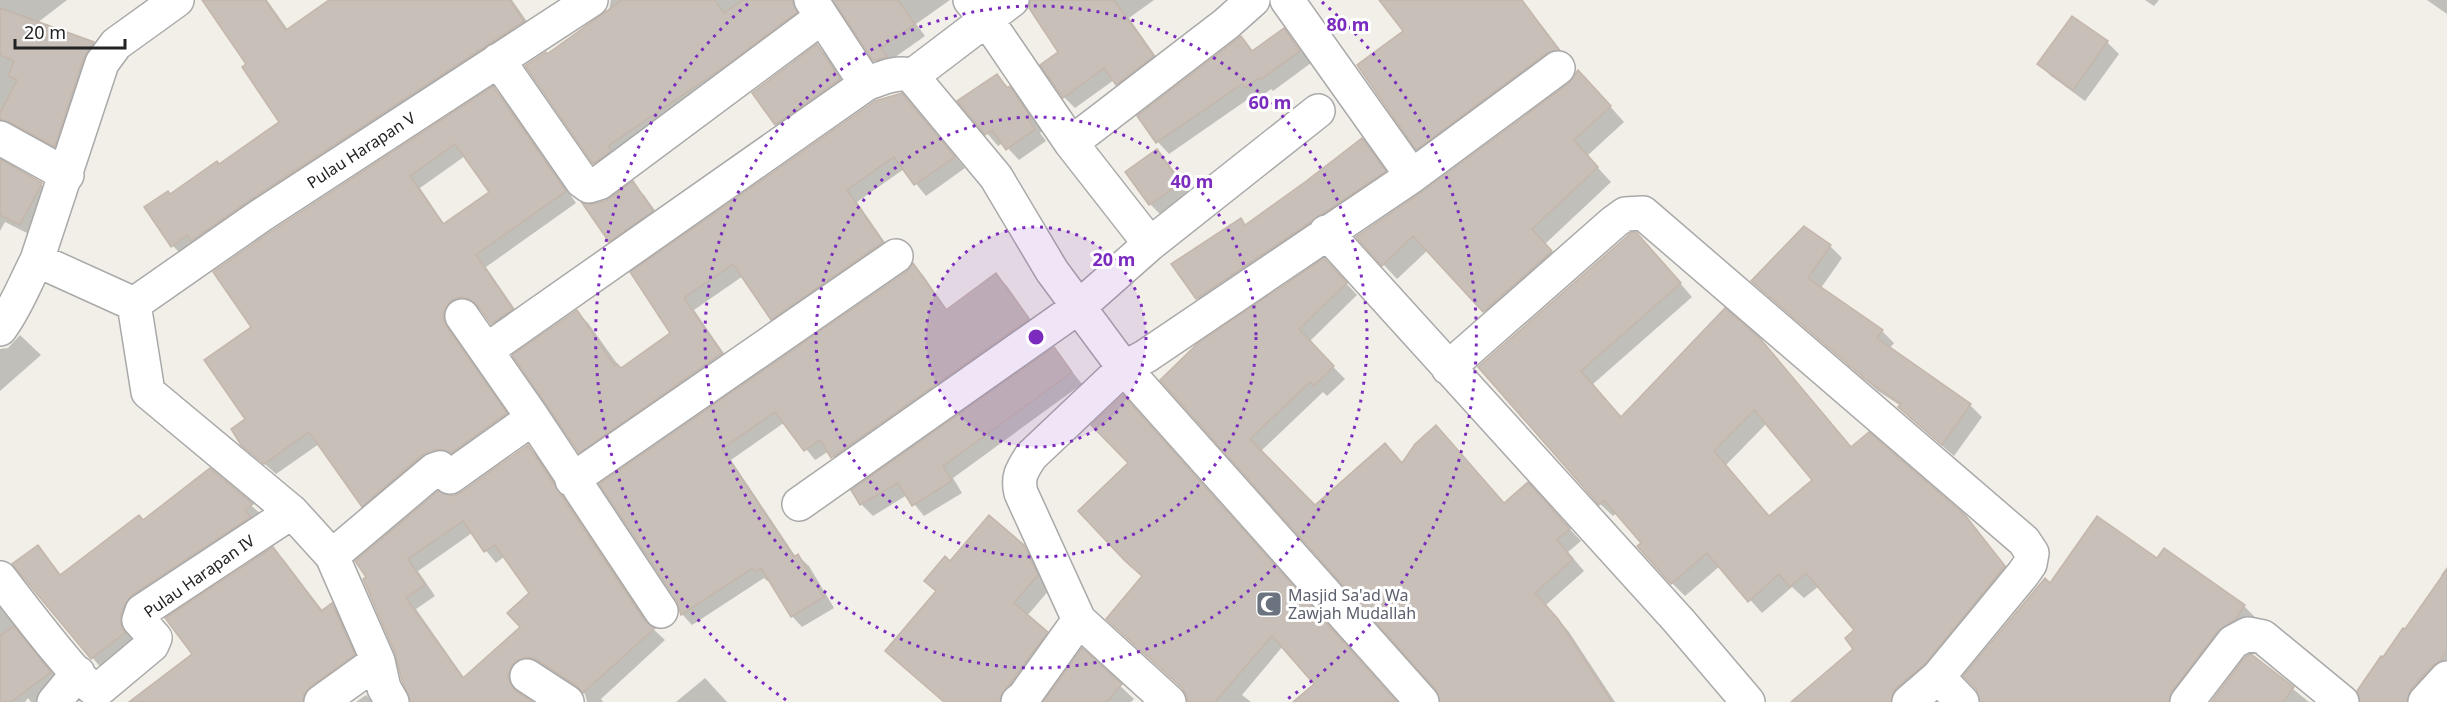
<svg xmlns="http://www.w3.org/2000/svg" width="2447" height="702" font-family="'Noto Sans',sans-serif">
  <rect width="100%" height="100%" fill="#f2efe9"/>
  <path fill="#0003" fill-rule="evenodd" d="M0 0H67L37 23 93 43 104 54 66 156 0 134Z
    M204 0H267L288 30 331 0H512L535 33 184 257 173 246 170 195 219 166 281 123 248 65Z
    M611 0H808L803 13 605 174 594 163 547 55 609 10Z
    M835 0H950L916 24 925 36 891 60 886 72 875 60Z
    M1032 0H1154L1129 18 1164 68 1128 95 1114 80 1075 108 1064 97 1060 52Z
    M1381 0H1491L1532 15 1543 27 1569 61 1429 160 1417 149 1405 31Z
    M2145 0H2159L2154 6Z
    M2427 0H2447V14Z
    M1284 30 1311 63 1273 91 1271 89 1258 99 1254 95 1169 154 1158 142 1139 116 1241 38 1254 52Z
    M2107 42 2119 54 2085 101 2051 76 2039 64Z
    M817 46 829 57 851 91 787 136 776 124Z
    M997 76 1021 100 1043 131 1040 133 1046 141 1019 160 1003 143 998 146 960 102Z
    M1592 86 1624 122 1587 156 1611 182 1545 244 1565 266 1498 325 1428 250 1397 279 1358 237Z
    M493 88 504 99 576 203 486 267 523 321 503 335 482 310 472 308 454 330 457 340 517 425 374 517 363 506 319 444 276 474 242 444 247 419 253 327ZM465 156 491 193 445 225 420 188Z
    M913 106 965 168 926 196 904 169 857 202 893 254 783 330 772 319 743 276 694 310 732 365 591 463 580 452 577 312 588 323 621 369 672 334 632 273Z
    M1362 140 1373 151 1396 184 1209 310 1197 298 1173 264 1241 220 1246 226Z
    M1156 151 1168 163 1191 195 1162 216 1150 204Z
    M0 161 41 184 52 195 31 235 5 222 0 231Z
    M632 183 644 195 664 223 622 252 610 241 594 206 605 202Z
    M1804 228 1830 246 1842 258 1821 288 1882 331 1894 343 1890 348 1970 405 1982 417 1954 456 1911 419 1900 407 1901 406 1878 391 1753 281Z
    M1649 247 1692 297 1593 384 1622 418 1770 351 1852 448 1964 516 2017 580 1908 702H1793L1855 649 1856 630 1819 586 1804 598 1792 587 1762 613 1720 566 1685 596 1672 583 1643 543 1617 513 1613 516 1600 504 1480 367ZM1767 423 1814 480 1770 517 1726 465Z
    M913 265 923 275 948 311 996 275 1007 286 1038 330 843 468 829 451 815 460 785 422 731 460 796 557 798 556 809 566 834 608 802 627 792 616 770 579 767 581 764 578 692 625 682 614 678 600 601 484 908 273Z
    M1336 272 1357 295 1309 342 1345 379 1327 396 1323 392 1261 451 1315 507 1402 464 1505 504 1539 496 1581 541 1568 552 1584 571 1546 605 1569 632 1615 702H1441L1437 689 1162 380Z
    M20 335 41 355 0 391V349L8 348Z
    M1054 349 1082 384 953 478 962 493 924 516 907 495 873 516 862 505 853 491Z
    M528 446 539 458 652 628 665 640 601 699 603 702H587L585 694 550 671 541 668 519 686 521 696 530 702H412L397 653 364 580 453 497 461 494ZM472 533 496 563 505 556 531 594 522 627 465 679 416 609 435 596 418 571Z
    M210 470 262 515 131 626V636L134 643 102 669 14 565 38 547 61 575 143 521Z
    M1080 511 1396 702H1296L1316 684 1283 646 1242 695 1251 702H1189L1188 695 1144 577Z
    M1023 546 1037 560 1050 589 1027 616 1060 646 1006 702H944L887 651 937 592 950 563Z
    M273 549 284 560 323 611 332 605 343 616 365 666 318 702H156Z
    M2157 560 2244 606 2257 619 2186 702H1982V696L1965 676 2051 585Z
    M2447 567V674L2421 702H2361L2384 660 2443 577 2441 575Z
    M0 607 64 687 51 702H31L28 698 25 702H0Z
    M1082 650 1134 699 1131 702H1057Z
    M2251 655 2309 702H2212Z
    M705 678 727 702H676Z
    M366 695 373 702H356Z"/>
  <path fill="#c7bfb8" stroke="#c4b6ab" stroke-width="1.5" fill-rule="evenodd" d="M202 0H265L286 30 329 0H510L524 21 250 200 191 241 187 235 171 247 144 207 168 191 170 194 217 161 219 164 279 122 242 67 246 64Z
    M622 0H715L724 13 743 0H792L797 12 731 62 608 146 611 151 593 164 525 66 546 52 547 54Z
    M833 0H898L915 24 881 48 887 57 873 61Z
    M1030 0H1114L1154 56 1116 85 1104 68 1063 98 1040 65 1058 52 1029 8Z
    M1379 0H1522L1559 50 1547 53 1416 150 1357 65 1403 31Z
    M0 8 94 42 84 57 55 147 9 122 0 119V113L17 80 8 76 14 61 0 55Z
    M2072 16 2108 41 2073 90 2037 64Z
    M1284 28 1300 51 1260 80 1259 78 1245 88 1242 84 1156 143 1137 116 1241 36 1252 51Z
    M817 44 840 79 775 125 752 93Z
    M1578 70 1611 106 1574 140 1598 167 1532 229 1552 251 1483 312 1413 236 1382 266 1356 237 1423 191 1569 83Z
    M997 74 1007 88 1010 86 1032 119 1029 121 1035 129 1006 150 992 130 985 135 957 101Z
    M493 86 566 191 476 255 513 309 491 324 477 305 469 299 460 297 452 300 445 309 443 318 447 327 507 413 451 453 443 450H435L422 455 362 507 309 432 264 464 241 445 231 429 245 419 204 360 251 327 213 272 270 232ZM455 144 489 192 443 224 410 176Z
    M902 93 955 157 914 185 894 157 847 190 883 242 771 320 733 264 684 298 722 353 579 453 512 355 577 310 615 366 617 364 621 368 670 333 630 272 875 101Z
    M1362 138 1386 171 1196 299 1171 264 1241 218 1245 225 1305 182Z
    M1157 149 1181 183 1149 205 1125 172Z
    M0 159 42 183 20 225 0 215Z
    M633 181 653 211 609 242 582 203 594 204 605 201Z
    M1804 226 1831 245 1808 278 1883 330 1877 338 1971 404 1942 445 1898 407 1901 404 1865 379 1751 281Z
    M1632 232H1636L1681 283 1581 371 1621 417 1725 308 1758 336 1851 447 1869 432 1965 515 2005 566 1925 664 1896 688 1892 695 1891 702H1791L1853 649 1845 638 1854 630 1806 573 1790 587 1779 574 1748 602 1707 553 1671 584 1637 546 1641 543 1604 500 1599 505 1478 367ZM1754 410 1812 480 1769 516 1714 451Z
    M1324 258 1347 283 1299 329 1334 366 1314 386 1310 382 1250 439 1315 505 1385 443 1402 463 1415 444 1436 425 1504 503 1528 482 1570 529 1557 540 1573 559 1535 593 1558 619 1612 702H1440L1436 690 1160 380 1197 344Z
    M913 263 946 310 996 273 1029 319 831 458 820 440 804 451 775 412 722 449 794 557 798 554 824 597 791 617 761 568 756 572 753 568 681 615 677 601 599 484 907 271Z
    M1054 347 1072 372 943 466 952 481 912 506 898 483 860 505 851 490Z
    M1123 395 1397 702H1293L1314 684 1272 636 1215 702H1187V696L1182 688 1106 619 1142 576 1125 561 1078 511 1128 463 1091 425Z
    M528 445 645 621 655 628 583 693 577 686 537 660 527 657 518 660 512 665 508 676 510 684 516 691 533 702H411L402 681 395 653 363 579 366 577 355 561 438 491 453 496 460 493ZM463 521 484 552 495 545 529 593 507 613 520 627 463 678 406 598 425 585 408 559Z
    M210 468 253 504 245 510 251 517 132 595 125 604 121 615V624L125 633 91 659 12 564 38 545 60 575 139 515 143 520Z
    M989 515 1024 545 1038 575 1014 603 1048 632 1001 695 1000 702H944L885 651 936 591 924 581 945 556 950 561Z
    M2097 516 2157 558 2164 548 2245 605 2235 620 2218 631 2172 691 2169 702H1980L1976 689 1963 676 2045 578 2050 583Z
    M273 547 321 611 332 603 355 655 310 687 304 694 303 702H129L192 654 165 618Z
    M2447 569V651L2441 660 2433 665 2411 689 2407 702H2360L2357 691 2381 656 2383 657 2403 628 2405 629Z
    M14 626 51 672 11 702H0V636Z
    M1082 648 1122 684 1107 702H1043Z
    M2251 654 2294 687 2283 702H2211L2245 657Z"/>
  <g fill="none" stroke-linecap="round" stroke-linejoin="round">
    <defs>
      <path id="street" d="M177 0 116 44 102 63 37 260 134 304 148 392 292 512 332 556 378 661 384 688 392 702
        M811 0 866 84
        M970 0 987 20 1071 143 1226 24 1253 0
        M1287 0 1412 176
        M498 60 582 181 589 186 599 183 822 17
        M912 76 1012 0
        M0 138 67 175
        M1071 143 1150 244
        M1326 232 1679 621 1748 702
        M134 304 260 216 591 0
        M462 316 533 418 661 611
        M0 329C16 308 25 283 37 260
        M487 350 866 84C880 79 898 70 912 76L996 177 1052 271 1124 368 1422 702
        M1448 368 1614 222 1625 214 1643 213 2024 541 2032 553 2030 564 2023 574 1938 677 1909 702
        M572 480 896 256
        M799 504 1080 306 1150 244 1318 111
        M332 556 434 470 440 468 450 477 533 418
        M0 578C15 597 81 685 97 691L152 645 155 638 139 620 142 611 292 512
        M527 676 567 702
        M1938 677 1962 702
        M54 702 78 673
        M321 702 378 661
        M1018 702 1024 697 1079 620
        M1169 702 1079 620 1021 493C1017 477 1022 470 1031 456L1124 368 1146 356 1412 176 1558 68
        M2187 702 2233 642 2248 634 2263 637 2342 702
        M2425 702 2447 678"/>
    </defs>
    <use href="#street" stroke="#a9a9a9" stroke-width="36"/>
    <use href="#street" stroke="#fff" stroke-width="33"/>
  </g>
  <circle cx="1036" cy="337" r="110" fill="#7b2cbf" fill-opacity=".12"/>
  <g fill="none" stroke="#7b2cbf" stroke-width="3" stroke-dasharray="3 6">
    <circle cx="1036" cy="337" r="110"/>
    <circle cx="1036" cy="337" r="220"/>
    <circle cx="1036" cy="337" r="331"/>
    <path d="M786 700A441 441 0 0 1 750 2M1322 2A441 441 0 0 1 1286 700"/>
  </g>
  <defs>
    <symbol id="mosque-square" viewBox="-11 -11 22 22"><rect x="-9" y="-9" width="18" height="18" rx="4" fill="#6b7280" stroke="#fff"/><path d="M3.5-4.9A6 6 0 1 0 3.5 4.9A5 5 0 1 1 3.5-4.9Z" fill="#fff"/></symbol>
  </defs>
  <g fill-rule="evenodd">
    <use href="#mosque-square" x="1254" y="589" width="30" height="30"/>
  </g>
  <g text-anchor="middle" stroke-width="6" stroke-linejoin="round" paint-order="stroke">
    <g font-size="16" fill="#222" stroke="#fff">
      <text transform="translate(361 150) rotate(-33)" y="6">Pulau Harapan V</text>
      <text transform="translate(199 576) rotate(-35)" y="6">Pulau Harapan IV</text>
    </g>
    <g font-size="16" fill="#5b616d" stroke="#fff" text-anchor="start">
      <text x="1288" y="601">Masjid Sa'ad Wa<tspan x="1288" dy="18">Zawjah Mudallah</tspan></text>
    </g>
  </g>
  <circle cx="1036" cy="337" r="9" fill="#7b2cbf" stroke="#fff" stroke-width="3"/>
  <g font-size="18" text-anchor="middle" font-weight="bold" fill="#7b2cbf" stroke="#fff" stroke-width="6" stroke-linejoin="round" paint-order="stroke">
    <text x="1348" y="31">80 m</text>
    <text x="1270" y="109">60 m</text>
    <text x="1192" y="188">40 m</text>
    <text x="1114" y="266">20 m</text>
  </g>
  <path d="M15 39v9h110v-9" fill="none" stroke="#222222" stroke-width="3"/>
  <text x="24" y="39" font-size="18" fill="#222222" stroke="#ffffff" stroke-width="4.5" paint-order="stroke">20 m</text>
</svg>
